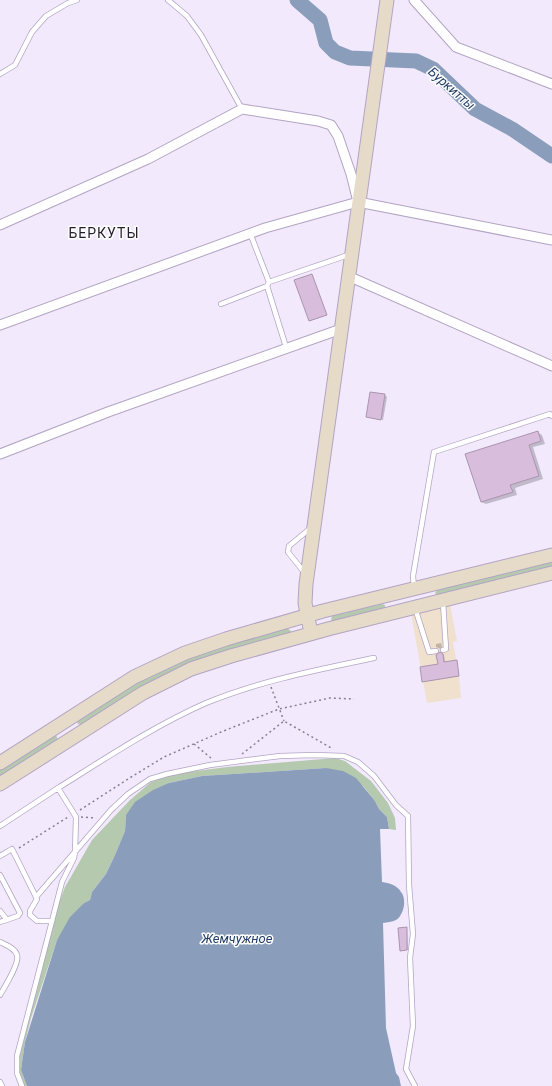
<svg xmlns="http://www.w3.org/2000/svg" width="552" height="1086" font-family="Roboto,sans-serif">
  <rect width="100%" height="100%" fill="#f2e9fd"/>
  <path fill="#f0e1ce" d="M449 599 457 641 453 642 459 676 461 698 427 703 410 608Z"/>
  <path fill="#b5c9af" d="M552 559V567L440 596 437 595 435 593 437 590Z
    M382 604 385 605V609L332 621 331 620 332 616Z
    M287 628 291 631V633L228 653 82 725H80L77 723 79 718C107 702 135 683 164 669 201 651 247 640 287 628Z
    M56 735 58 740 0 778V769Z
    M335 758 345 761 371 781 388 803 395 818 396 830 389 829 387 817 379 809 375 801 363 786 326 768 202 776 169 783 126 815 125 831 115 855 106 874 92 892 90 900 84 903 57 940 31 1018 25 1042 21 1070 27 1086H22L17 1073V1056L52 921 65 887 92 840 130 800 151 782 173 774 227 767Z"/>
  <path fill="#8a9ebc" d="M326 768 343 771 356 778 375 801 379 809 387 817 389 829H380L382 882C389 883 397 885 401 892 407 899 404 915 396 920 392 922 387 922 383 923L386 1028 396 1073 399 1077 401 1086H27L21 1070 25 1042 57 940 70 917 84 903 90 900 92 892 106 874 115 855 125 831 126 815 135 802 153 790 169 783 202 776Z"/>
  <path fill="#0003" d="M312 275 327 315 310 321H309Z
    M385 395 387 397 383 420 368 417Z
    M537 432 542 435 545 444 533 447 543 479 515 488 517 495 486 504 481 502Z
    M441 643 442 647 441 649 436 647V644Z
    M440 653 444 655 445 663 457 662 459 676 424 681 439 665Z
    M407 928 408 950H401Z"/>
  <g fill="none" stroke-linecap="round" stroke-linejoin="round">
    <path stroke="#8a9ebc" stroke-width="15" d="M297 0 320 20 326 43 335 52 350 58 416 61 433 69 475 109 512 129 552 156"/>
  </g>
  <path fill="#d8bedc" stroke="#ab94af" d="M312 274 327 315 309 321 294 280Z
    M370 392 385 394 381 420 366 417Z
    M538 431 541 441 529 445 539 476 510 485 513 492 481 502 465 454Z
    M440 652 443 654 444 662 457 660 459 676 422 682 420 667 438 664 436 655Z
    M407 927V950L400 951 398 928Z"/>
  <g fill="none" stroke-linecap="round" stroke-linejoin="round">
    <defs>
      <path id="lane" d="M168 0 187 16 201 35 242 109
        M0 74 15 65 32 32 46 16 68 3 77 0
        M250 233 269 282 351 254
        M269 282 267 286 286 347
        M221 304 267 286
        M304 572 288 552 289 546 312 527
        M414 588 413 576 434 452 550 414 552 416
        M415 608 429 652 436 651
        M443 650 446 649 443 602
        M58 788C106 758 154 726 206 703 259 681 317 670 374 658
        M0 826 58 788 76 817 75 852 74 858 62 882 52 921
        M0 856 12 849 37 899 30 911V915L37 921H52L17 1056V1073L22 1086
        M0 875 20 913 18 916 0 922
        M36 897 111 810 128 794 150 779 167 774 210 765 280 756 315 755 344 756 358 762 374 776 396 805 408 816 409 885 413 934 410 958 413 1026 406 1069 415 1086
        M0 911 7 920
        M0 942C6 945 15 948 17 955 20 963 4 988 0 995
        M0 1082 2 1086"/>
      <path id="street" d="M414 0 456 47 552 84
        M0 225 148 159 242 109 318 121 331 125 338 136 351 174 357 198
        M348 276 552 366
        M0 325 265 228 358 202 552 240
        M0 454 108 412 341 329"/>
      <path id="secondary" d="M311 633 305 603 306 584 387 0
        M0 763 134 677 185 653 226 639 323 611 552 555
        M0 784 143 693 191 669 231 656 328 629 552 573"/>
    </defs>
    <use href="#lane" stroke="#b2a4c3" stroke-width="6"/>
    <use href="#street" stroke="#b2a4c3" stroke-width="11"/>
    <use href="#secondary" stroke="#b2a4c3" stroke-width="15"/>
    <path stroke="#878090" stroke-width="1.5" stroke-dasharray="2 3" stroke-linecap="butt" d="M271 687 284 721
      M194 744 211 758
      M242 754 284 721 333 749
      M80 810 128 779 164 757 221 732 279 709 330 698 354 699
      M81 817 96 818
      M19 848 68 817"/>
    <use href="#lane" stroke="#fff" stroke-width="4.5"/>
    <use href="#street" stroke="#fff" stroke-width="9"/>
    <use href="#secondary" stroke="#e6dbc9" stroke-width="13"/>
  </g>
  <g text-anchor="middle" stroke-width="3" stroke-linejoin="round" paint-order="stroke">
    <g font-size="13" font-style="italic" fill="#223e68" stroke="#fff">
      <text transform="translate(452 88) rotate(41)" y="5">Буркитты</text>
      <text x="237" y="943">Жемчужное</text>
    </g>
    <g font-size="14" letter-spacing="1" fill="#241e2a" stroke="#fff">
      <text x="104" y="238">БЕРКУТЫ</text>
    </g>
  </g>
</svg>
